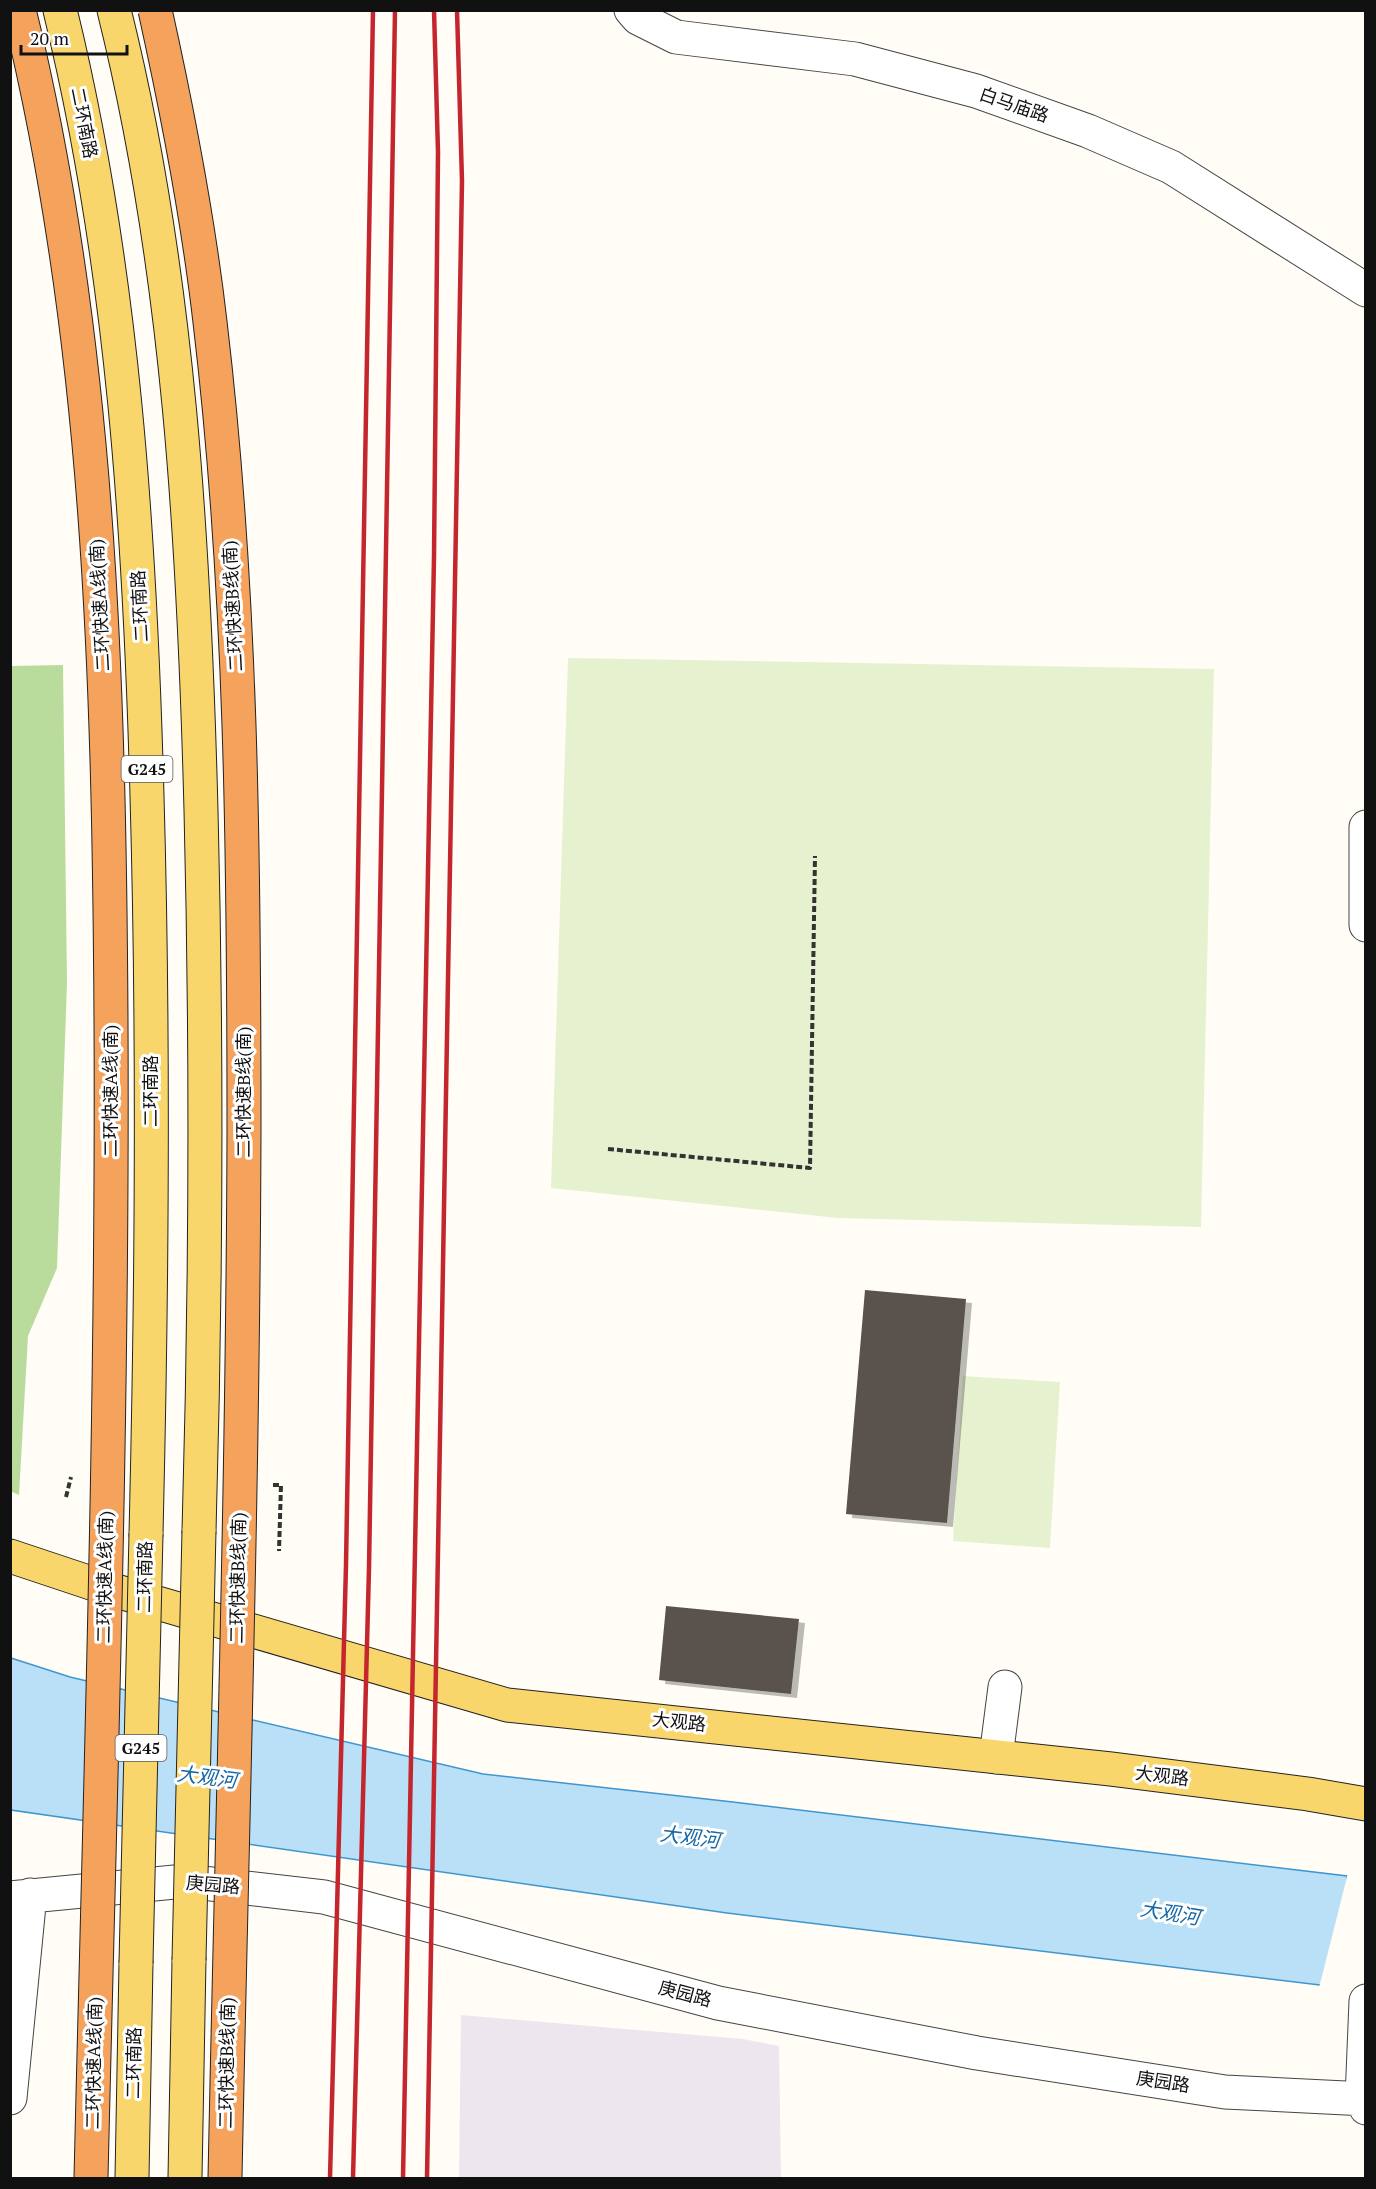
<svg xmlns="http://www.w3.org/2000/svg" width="1376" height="2189" font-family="'PT Serif','Noto Sans SC',serif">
  <defs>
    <filter id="shadow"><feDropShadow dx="6" dy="4" stdDeviation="0" flood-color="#0004"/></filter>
  </defs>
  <rect width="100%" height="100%" fill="#fffdf5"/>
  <path fill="#eee6ef" d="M461 2015 743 2039 779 2046 781 2178H459Z"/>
  <path fill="#b9dc9c" d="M63 665 67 983 57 1268 28 1336 19 1495 10 1491 11 666Z"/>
  <path fill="#e6f2cf" d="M568 658 1214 669 1201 1227 838 1218 551 1188Z
    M963 1376 1060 1382 1050 1548 953 1541Z"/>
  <path fill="#b9e0f7" stroke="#3f96cf" stroke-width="1.5" d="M11 1658 70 1677 483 1774 733 1802 1347 1876 1365 1997 1320 1985 727 1913 11 1810Z"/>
  <path fill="#fffdf5" d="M1348 1873 1366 1878 1365 2000 1319 1988Z"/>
  <path fill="#5a524d" filter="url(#shadow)" d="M865 1290 966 1299 947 1523 846 1514Z
    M666 1606 799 1619 791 1694 659 1680Z"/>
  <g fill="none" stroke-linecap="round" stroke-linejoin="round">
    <defs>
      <path id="minor" d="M631 10 638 18 676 37 855 59 976 91 1088 131 1171 167 1366 290
        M1366 827V925
        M996 1757 1005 1687
        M10 1898 185 1881 324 1897 718 2003 977 2053 1225 2092 1366 2099
        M1366 2001 1362 2099 1366 2108
        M10 2098 30 1895"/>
      <path id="major" d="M60 10C123 268 140 532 147 796 154 1042 152 1288 146 1534
        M114 10C179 271 194 542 201 810 207 1050 206 1291 199 1531
        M10 1556 106 1588 507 1705 1111 1769 1308 1794 1366 1804
        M132 2178 136 1963
        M185 2178 189 1960"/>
    </defs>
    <use href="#minor" stroke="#444" stroke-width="35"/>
    <use href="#major" stroke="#222" stroke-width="35"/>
    <path stroke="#333" stroke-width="4" stroke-dasharray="6 3" stroke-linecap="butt" d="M608 1149 810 1168 815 856
      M273 1485H281L279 1551
      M66 1497 71 1477"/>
    <use href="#minor" stroke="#fff" stroke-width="33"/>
    <use href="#major" stroke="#f9d66b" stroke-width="33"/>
    <path stroke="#c4262e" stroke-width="4.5" d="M330 2178 346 1565 373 10
      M353 2178 369 1568 395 10
      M403 2178 434 557 438 152 434 10
      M427 2178 462 181 457 10"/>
    <defs>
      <path id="major-bridge" d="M189 1960 199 1531
        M136 1963 146 1534"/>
      <path id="highway-bridge" d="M19 10C100 340 109 682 111 1020 113 1406 100 1793 91 2178
        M155 10C178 114 198 217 210 322 242 590 244 861 244 1130 243 1479 232 1829 225 2178"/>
    </defs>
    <use href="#major-bridge" stroke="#222" stroke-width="35" stroke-linecap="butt"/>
    <use href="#highway-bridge" stroke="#222" stroke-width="35" stroke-linecap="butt"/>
    <use href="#major-bridge" stroke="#f9d66b" stroke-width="33"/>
    <use href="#highway-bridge" stroke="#f5a25d" stroke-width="33"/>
  </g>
  <g text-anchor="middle" stroke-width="6" stroke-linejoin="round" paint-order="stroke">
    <g fill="#fff" stroke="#585858" stroke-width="1.5">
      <rect x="121.5" y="756" width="51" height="26" rx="4.5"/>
      <rect x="115.5" y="1735" width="51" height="26" rx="4.5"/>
    </g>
    <g font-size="16" font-weight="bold" fill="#111">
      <text x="147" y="775">G245</text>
      <text x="141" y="1754">G245</text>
    </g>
    <g font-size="18" fill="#111" stroke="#fff">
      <text transform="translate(1014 105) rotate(19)" y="6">白马庙路</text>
      <text transform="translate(84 123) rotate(79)" y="6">二环南路</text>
      <text transform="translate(100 605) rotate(-93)" y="6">二环快速A线(南)</text>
      <text transform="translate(140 606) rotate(-93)" y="6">二环南路</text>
      <text transform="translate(233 606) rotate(-93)" y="6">二环快速B线(南)</text>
      <text transform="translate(111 1091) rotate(-90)" y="6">二环快速A线(南)</text>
      <text transform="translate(151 1091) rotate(-90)" y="6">二环南路</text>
      <text transform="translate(244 1092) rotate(-90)" y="6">二环快速B线(南)</text>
      <text transform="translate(105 1577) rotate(-89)" y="6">二环快速A线(南)</text>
      <text transform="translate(145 1577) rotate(-89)" y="6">二环南路</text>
      <text transform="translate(238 1578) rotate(-89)" y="6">二环快速B线(南)</text>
      <text transform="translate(679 1722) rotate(6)" y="6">大观路</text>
      <text transform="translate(1162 1776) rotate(7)" y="6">大观路</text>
      <text transform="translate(213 1885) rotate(5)" y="6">庚园路</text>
      <text transform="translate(685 1994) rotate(15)" y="6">庚园路</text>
      <text transform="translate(94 2063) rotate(-89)" y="6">二环快速A线(南)</text>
      <text transform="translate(134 2063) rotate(-89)" y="6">二环南路</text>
      <text transform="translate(227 2063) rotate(-89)" y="6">二环快速B线(南)</text>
      <text transform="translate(1163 2082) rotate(9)" y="6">庚园路</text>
    </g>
    <g font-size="20" font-style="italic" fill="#1768a6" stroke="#fff">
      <text transform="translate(207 1777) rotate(7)" y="7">大观河</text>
      <text transform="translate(690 1837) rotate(7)" y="7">大观河</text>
      <text transform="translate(1170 1913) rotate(9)" y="7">大观河</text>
    </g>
  </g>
  <rect width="1376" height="2189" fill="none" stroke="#111111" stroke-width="24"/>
  <path d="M21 45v9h106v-9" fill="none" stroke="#111111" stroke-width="3"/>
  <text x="30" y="45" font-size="18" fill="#111111" stroke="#ffffff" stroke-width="4.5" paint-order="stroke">20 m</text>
</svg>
